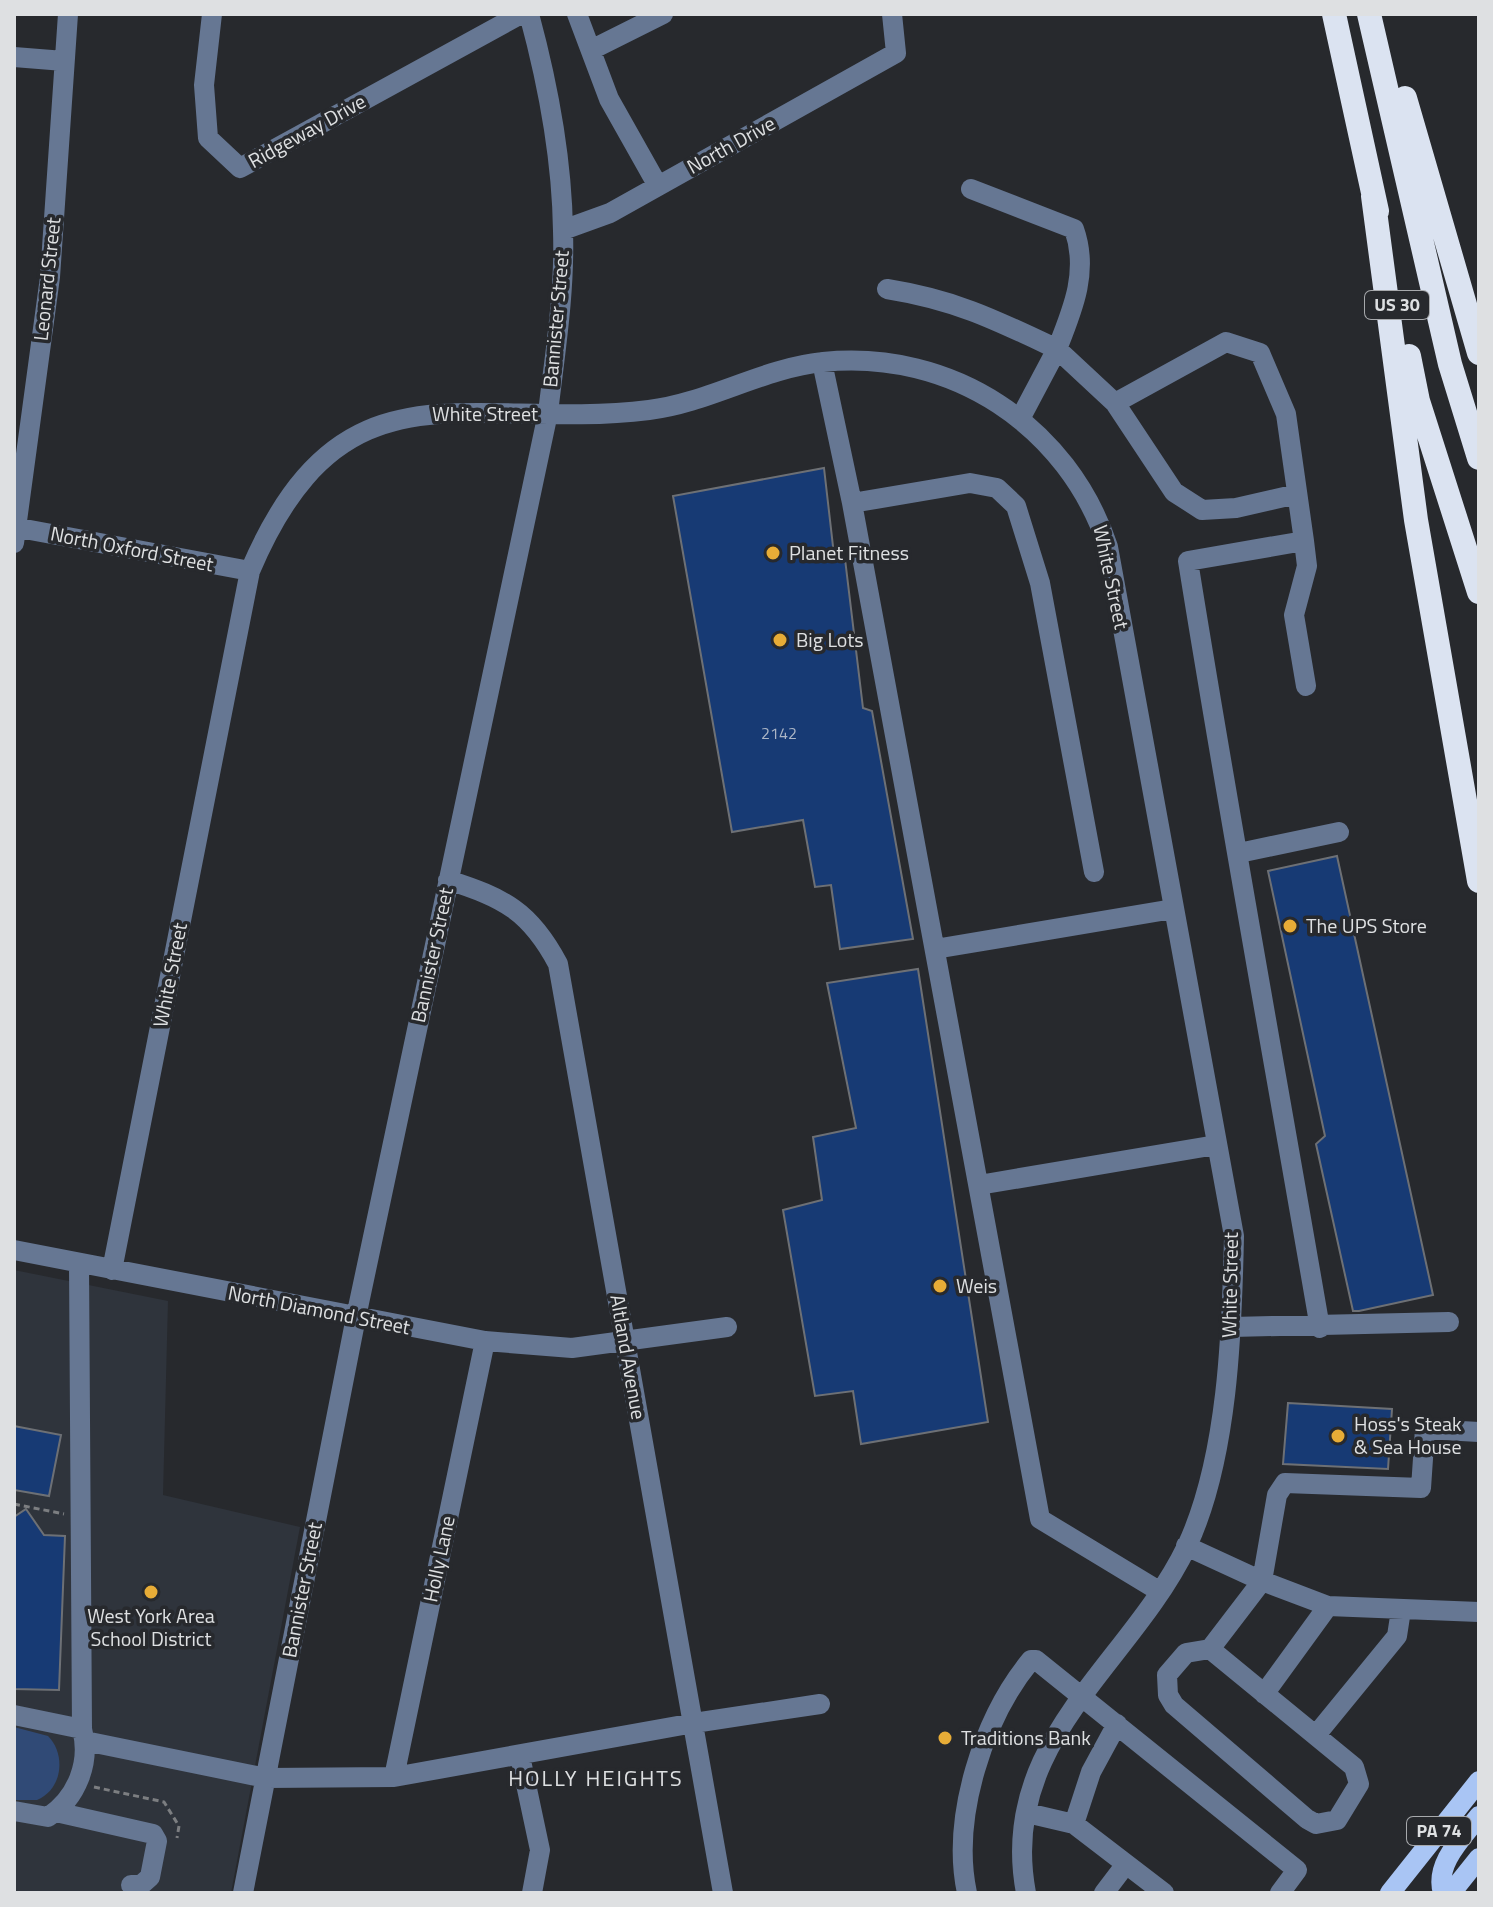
<svg xmlns="http://www.w3.org/2000/svg" width="1493" height="1907" font-family="'Titillium Web',sans-serif">
  <rect width="100%" height="100%" fill="#27292d"/>
  <path fill="#2f343c" d="M14 1270 168 1301 163 1495 300 1527 231 1893H14Z"/>
  <path fill="#304a76" d="M14 1727 48 1736C66 1754 63 1789 37 1800H14Z"/>
  <path fill="#173a74" stroke="#6d7075" stroke-width="2" d="M824 468 834 555 845 559 863 708 872 711 913 939 840 949 831 885 815 887 803 820 732 832 673 496Z
    M1337 856 1433 1295 1359 1311H1353L1316 1144 1325 1136 1268 871Z
    M918 969 988 1422 861 1444 853 1391 815 1396 783 1210 822 1200 813 1137 856 1128 827 983Z
    M1288 1403 1392 1409 1388 1469 1283 1464Z
    M14 1426 61 1435 49 1496 14 1490Z
    M26 1509 44 1535 65 1536 59 1690 14 1689V1517Z"/>
  <g fill="none" stroke-linecap="round" stroke-linejoin="round">
    <path stroke="#7c7e81" stroke-width="3" stroke-dasharray="6 4" stroke-linecap="butt" d="M14 1504 64 1514
      M94 1787 164 1802 179 1826 177 1838"/>
    <path stroke="#667793" stroke-width="20" d="M212 14 204 85 208 138 240 168 521 14
      M577 14 609 99 658 186
      M591 50 663 14
      M14 57 64 61
      M563 230 610 213 896 53 892 14
      M887 289C956 300 996 320 1057 349 1073 309 1089 271 1074 229L971 189
      M822 362 852 503 1040 1519 1159 1591
      M1115 403 1226 342 1260 353 1286 414 1304 541 1188 561C1229 817 1276 1072 1320 1328
      M1021 417 1057 349 1115 403 1174 492 1202 510 1236 508 1297 494
      M852 503 970 483 997 488 1016 506 1040 583 1094 872
      M14 527 250 571
      M1304 541 1307 566 1294 615 1306 686
      M14 543 50 277 68 14
      M1239 853 1339 832
      M448 880C504 898 530 911 558 964L723 1893
      M935 949 1173 909
      M979 1185 1216 1145
      M14 1250 485 1341 572 1348 727 1327
      M79 1263 82 1729
      M112 1270 250 571C343 352 467 432 649 410 708 403 763 368 823 362 952 349 1068 426 1108 547L1234 1236C1232 1332 1228 1458 1187 1546 1130 1665 997 1741 1026 1893
      M1232 1327 1449 1322
      M1186 1546 1262 1581 1328 1606 1479 1612
      M1210 1649 1186 1653 1167 1675 1168 1695 1174 1705 1307 1819 1316 1824 1337 1820 1359 1784 1354 1767 1210 1649 1262 1581 1277 1495 1285 1483 1421 1488 1425 1429 1479 1432
      M1264 1694 1328 1606
      M14 1715 82 1729C91 1762 77 1798 48 1817L14 1811
      M1316 1735 1397 1636 1401 1610
      M85 1741 266 1778 394 1777 694 1723 820 1704
      M520 1756 540 1850 532 1893
      M394 1777 485 1341
      M56 1812 153 1834 157 1841 150 1877 141 1885H131
      M1027 1813 1074 1824 1164 1893
      M1074 1824 1091 1772 1117 1724
      M243 1893 356 1317 548 413C555 353 565 292 563 231 562 158 548 84 529 14
      M967 1893C951 1818 983 1718 1031 1660H1036L1297 1870 1280 1893
      M1104 1893 1126 1864"/>
    <path stroke="#a9c5f4" stroke-width="20" d="M1390 1893 1479 1781
      M1443 1893C1434 1864 1463 1837 1479 1816
      M1451 1893 1479 1858"/>
    <path stroke="#dbe3f1" stroke-width="24" d="M1334 14 1377 211
      M1369 14 1450 364 1479 458
      M1405 98 1479 353
      M1373 196 1416 520 1479 881
      M1409 356 1418 401 1479 592"/>
  </g>
  <g fill="#e7ac37" stroke="#27292d" stroke-width="3">
    <circle cx="773" cy="553" r="8"/>
    <circle cx="780" cy="640" r="8"/>
    <circle cx="1290" cy="926" r="8"/>
    <circle cx="940" cy="1286" r="8"/>
    <circle cx="1338" cy="1436" r="8"/>
    <circle cx="151" cy="1592" r="8"/>
    <circle cx="945" cy="1738" r="8"/>
  </g>
  <g text-anchor="middle" stroke-width="7" stroke-linejoin="round" paint-order="stroke">
    <g font-size="16" fill="#acb6c6">
      <text x="779" y="739">2142</text>
    </g>
    <g fill="#27292d" stroke="#a7a9ac" stroke-width="2">
      <rect x="1365" y="291" width="64" height="28" rx="6"/>
      <rect x="1407" y="1817" width="64" height="28" rx="6"/>
    </g>
    <g font-size="18" font-weight="bold" fill="#dee0e2">
      <text x="1397" y="311">US 30</text>
      <text x="1439" y="1837">PA 74</text>
    </g>
    <g font-size="20" fill="#dee0e2" stroke="#27292d">
      <text transform="translate(307 131) rotate(-29)" y="7">Ridgeway Drive</text>
      <text transform="translate(731 145) rotate(-29)" y="7">North Drive</text>
      <text transform="translate(47 279) rotate(-84)" y="7">Leonard Street</text>
      <text transform="translate(556 319) rotate(-85)" y="7">Bannister Street</text>
      <text x="485" y="421">White Street</text>
      <text transform="translate(132 549) rotate(11)" y="7">North Oxford Street</text>
      <text transform="translate(1111 577) rotate(78)" y="7">White Street</text>
      <text transform="translate(432 955) rotate(-78)" y="7">Bannister Street</text>
      <text transform="translate(170 975) rotate(-79)" y="7">White Street</text>
      <text transform="translate(1230 1285) rotate(-89)" y="7">White Street</text>
      <text transform="translate(319 1310) rotate(11)" y="7">North Diamond Street</text>
      <text transform="translate(628 1357) rotate(80)" y="7">Altland Avenue</text>
      <text transform="translate(439 1559) rotate(-78)" y="7">Holly Lane</text>
      <text transform="translate(302 1590) rotate(-79)" y="7">Bannister Street</text>
    </g>
    <g font-size="20" fill="#dee0e2" stroke="#27292d" text-anchor="start">
      <text x="789" y="560">Planet Fitness</text>
      <text x="796" y="647">Big Lots</text>
      <text x="1306" y="933">The UPS Store</text>
      <text x="956" y="1293">Weis</text>
      <text x="1354" y="1431">Hoss's Steak<tspan x="1354" dy="23">&amp; Sea House</tspan></text>
      <text x="151" y="1623" text-anchor="middle">West York Area<tspan x="151" dy="23">School District</tspan></text>
      <text x="961" y="1745">Traditions Bank</text>
    </g>
    <g font-size="22" letter-spacing="2" fill="#dee0e2" stroke="#27292d">
      <text x="596" y="1786">HOLLY HEIGHTS</text>
    </g>
  </g>
  <rect width="1493" height="1907" fill="none" stroke="#dee0e2" stroke-width="32"/>
</svg>
